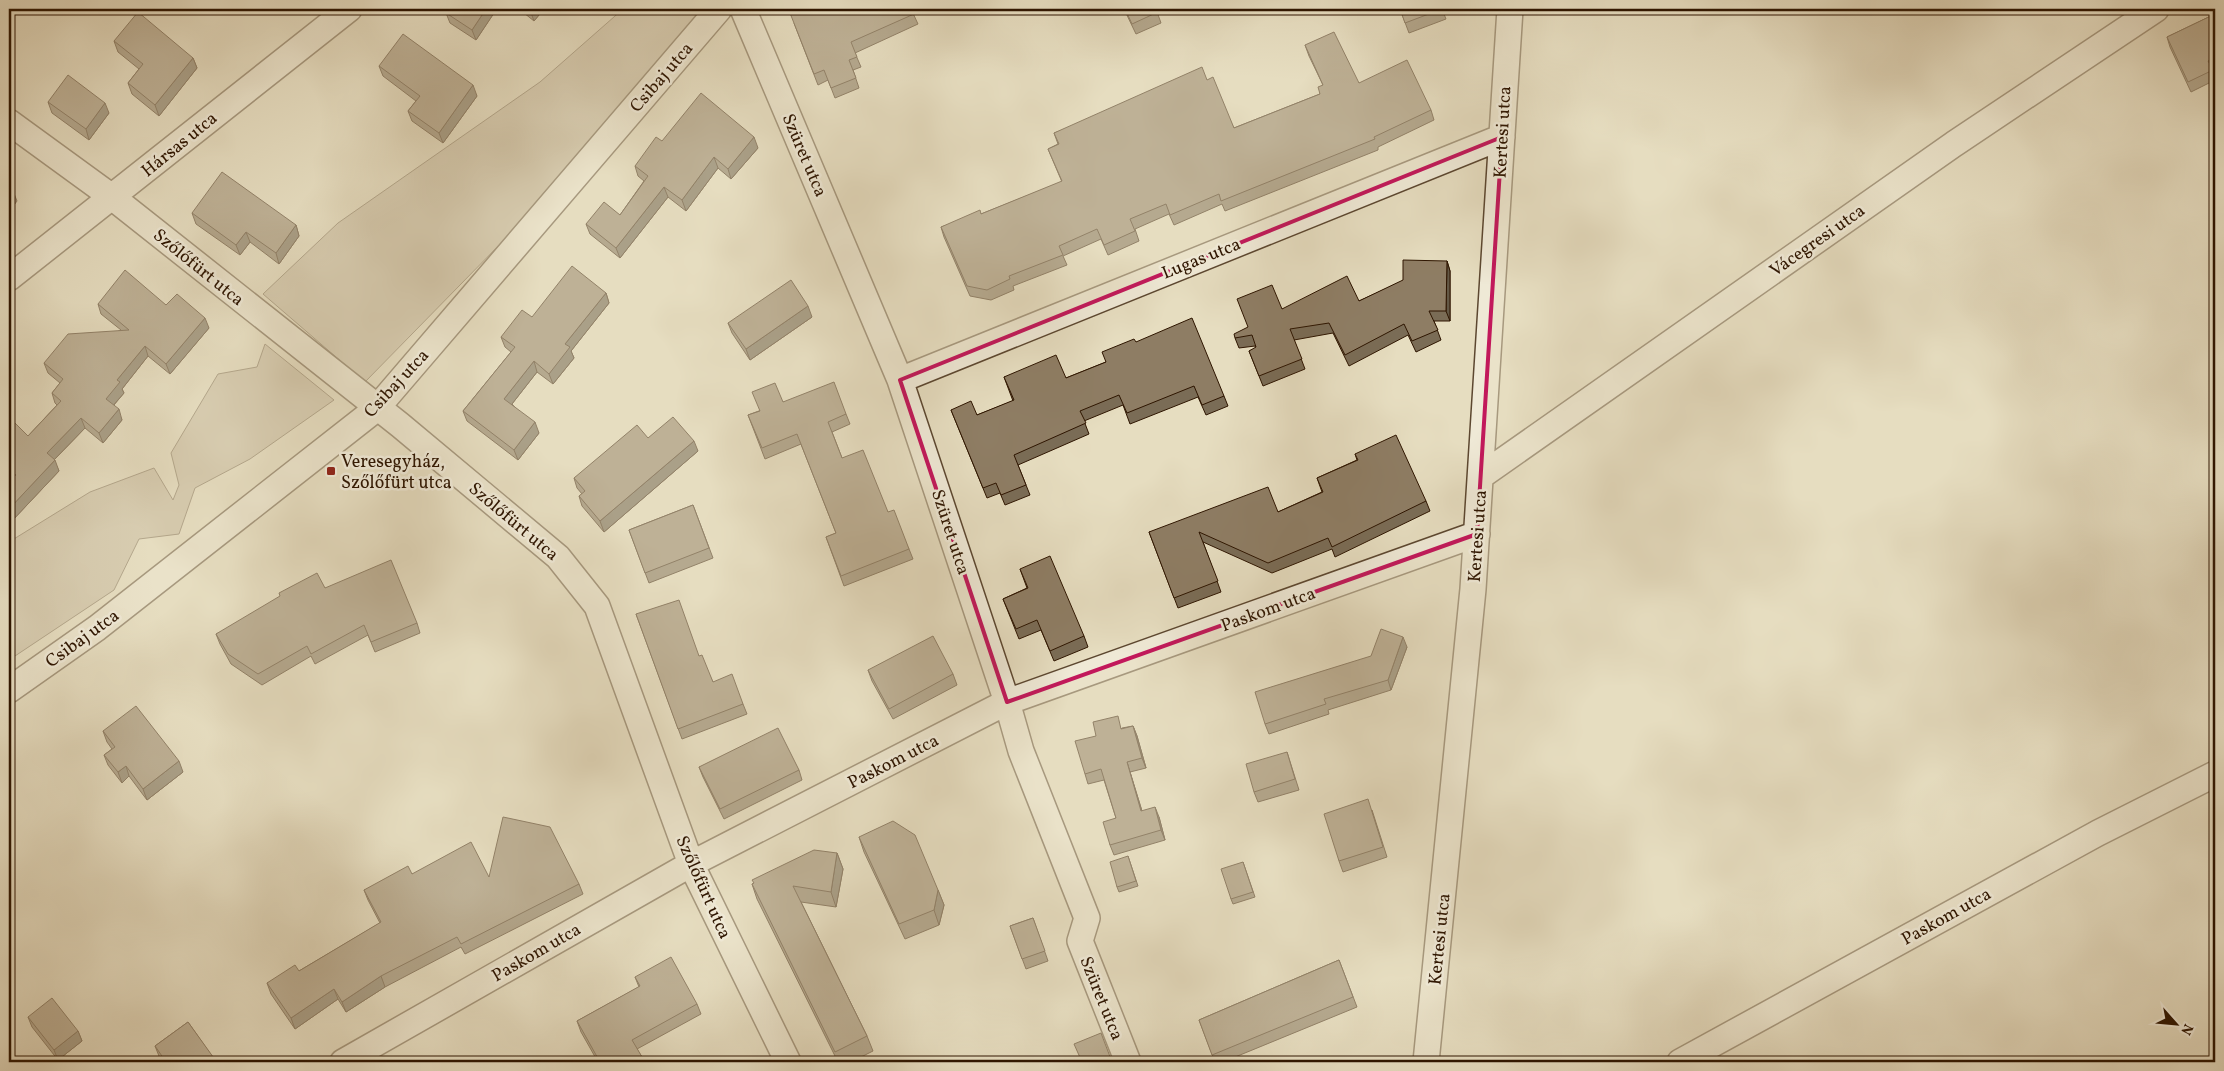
<svg xmlns="http://www.w3.org/2000/svg" width="2224" height="1071" font-family="Vollkorn,serif">
  <rect width="100%" height="100%" fill="#e6ddc0"/>
  <filter id="stains"><feTurbulence type="fractalNoise" baseFrequency=".004" numOctaves="4"/><feColorMatrix values="0 0 0 0 .2 0 0 0 0 .09 0 0 0 0 .02 0 0 0 .5 -.17"/></filter>
  <radialGradient id="worn" r=".72"><stop offset=".6" stop-color="#630" stop-opacity="0"/><stop offset="1" stop-color="#630" stop-opacity=".3"/></radialGradient>
  <path fill="#c7bb9f" stroke="#7a6850" d="M623 9H702L507 237 365 382 263 294 338 223 540 82Z
    M265 344 334 400 250 459 195 488 179 534 139 539 114 590 9 660V542L90 492 154 468 173 500 179 485 171 453 218 374 257 367Z"/>
  <g fill="none" stroke-linecap="round" stroke-linejoin="round">
    <defs>
      <path id="minor" d="M743 9 900 380 1007 702 1021 751 1087 918 1080 941 1128 1062
        M9 122 112 197 400 425 558 557 597 606 691 864 788 1062
        M9 278 349 9
        M900 380 1502 137
        M1481 476 1954 144 2156 9
        M9 690 97 628 376 409 719 9
        M343 1062 691 864 1007 702 1477 534
        M1426 1062 1473 589 1510 9
        M1680 1062 2098 833 2215 774"/>
    </defs>
    <use href="#minor" stroke="#5c4730" stroke-width="28"/>
    <use href="#minor" stroke="#efe9d6" stroke-width="25"/>
  </g>
  <path fill="#7a6c56" stroke="#2e1500" d="M449 9H493L494 13 476 40 450 23 446 13Z
    M519 9H544L534 21Z
    M911 9 918 24 855 53 861 67 853 70 859 88 835 98 828 80 818 85 794 23Z
    M1124 9H1156L1161 23 1136 34Z
    M1400 9H1442L1446 19 1409 33Z
    M2215 14V69L2213 71 2215 77V80L2191 92 2170 47 2167 37Z
    M114 41 193 58 197 68 159 116 132 94 128 83 139 69 118 52Z
    M1305 45 1359 83 1431 110 1434 120 1378 147V150L1225 211 1222 204 1174 225 1169 214 1135 229 1139 241 1108 255 1101 239 1063 256 1067 265 1013 286 1014 290 991 300 970 296 944 237 941 227 981 214 1062 182 1048 149 1058 144 1054 133 1207 80 1234 128 1320 94 1323 85 1309 56Z
    M379 66 477 96 443 143 412 121 408 111 416 101 383 76Z
    M48 102 109 113 89 140 52 113Z
    M662 141 758 148 731 179 718 168 686 211 668 197 620 258 590 234 586 224 620 215 644 181 638 176 635 166Z
    M192 213 296 225 299 236 279 264 250 242 240 255 196 224Z
    M1447 261 1450 271V321H1434L1441 340 1416 352 1408 335 1349 366 1333 333 1294 340 1305 369 1263 386 1249 351 1256 348 1255 346 1239 348 1235 338 1282 309 1359 301Z
    M606 293 609 303 571 351 574 358 553 384 537 372 512 404 539 433 518 460 467 421 463 411 511 352 505 347 501 337 532 317Z
    M98 304 166 305 209 328 170 374 148 356 122 389 124 393 114 405 122 420 103 443 85 428 54 460 59 471 11 522 13 529 9 533 12 478 9 475V417L28 436 57 405 55 403 52 393 60 383 48 373 44 363 121 330 101 314Z
    M812 317 750 360 732 333 728 323Z
    M1136 342 1224 396 1228 406 1206 415 1198 397 1130 424 1123 405 1084 421 1089 434 1018 465 1030 495 1005 505 1000 493 987 498 951 410 977 415 1013 401 1004 377 1066 378 1106 362Z
    M783 402 846 414 850 424 832 432 842 458 888 512 909 549 913 559 844 586 826 537 836 533 801 444 765 459 748 415Z
    M648 438 698 451 604 532 582 506 579 496 582 494 577 488 574 478Z
    M1355 454 1426 501 1430 511 1335 557 1332 549 1272 573 1203 542 1221 592 1178 608 1149 532 1278 512 1322 492 1317 478 1357 460Z
    M693 505 713 558 649 583 629 530Z
    M1020 569 1084 636 1088 647 1054 661 1041 630 1019 639 1003 599 1027 588Z
    M325 588 417 623 420 633 375 652 368 635 315 664 311 656 262 685 231 664 220 644 216 634Z
    M636 614 699 656 713 682 743 704 747 714 682 739Z
    M1407 647 1391 690 1328 710 1329 714 1269 734 1265 724Z
    M868 670 953 674 957 685 893 719 872 681Z
    M1133 726 1137 736 1146 768 1130 772 1142 811 1159 817 1165 840 1114 855 1110 845 1116 818 1104 780 1088 784 1085 774 1122 728Z
    M103 731 183 772 147 800 129 776 122 783 108 765 104 755 112 749 107 742Z
    M1287 752 1299 790 1258 802 1254 792Z
    M699 767 799 770 802 780 724 819 703 777Z
    M1372 810 1387 857 1343 872 1339 861Z
    M859 837 938 890 944 905 939 925 905 939 864 852Z
    M837 853 843 869 836 907 801 902 867 1036 873 1051 851 1062H838L757 899 752 884Z
    M1128 856 1138 886 1119 892 1117 887Z
    M1243 862 1255 897 1233 904 1231 899Z
    M412 874 489 877 579 884 583 894 465 954 461 947 385 987 346 1012 338 999 295 1029 271 994 267 983 299 971 380 923 368 900 364 890Z
    M1033 918 1048 961 1026 969 1010 926Z
    M1339 960 1357 1007 1223 1062H1215L1199 1020Z
    M635 977 697 1004 701 1014 637 1049 645 1062H598L581 1032 577 1021 639 987Z
    M28 1017 78 1031 82 1041 58 1060 32 1027Z
    M188 1022 216 1062H160L162 1061 159 1056 155 1046Z"/>
  <path fill="#635846" stroke="#2e1500" d="M486 9H493L494 13 476 40 472 30Z
    M532 9H544L534 21 530 10Z
    M193 58 197 68 159 116 155 105Z
    M473 85 477 96 443 143 439 133Z
    M105 103 109 113 89 140 86 129Z
    M754 137 758 148 731 179 728 169Z
    M714 157 718 168 686 211 682 200Z
    M664 187 668 197 620 258 616 248Z
    M13 191 17 201 9 212V197Z
    M296 225 299 236 279 264 276 253Z
    M246 232 250 242 240 255 236 245Z
    M1447 261 1450 271V321L1446 311Z
    M606 293 609 303 571 351 574 358 553 384 549 374 565 344Z
    M808 306 812 317 750 360 746 349Z
    M205 318 209 328 170 374 166 364Z
    M145 346 148 356 122 389 124 393 110 409 106 399 117 380Z
    M534 361 537 372 508 409 504 399Z
    M119 409 122 420 103 443 99 433Z
    M81 418 85 428 51 463 47 453Z
    M535 422 539 433 518 460 514 450Z
    M694 441 698 451 604 532 600 521Z
    M55 460 59 471 11 522 13 529 9 533V509Z
    M1403 637 1407 647 1391 690 1388 680Z
    M1133 726 1137 736 1146 768 1142 758Z
    M179 761 183 772 147 800 143 789Z
    M1127 762 1130 772 1145 821 1141 811Z
    M126 766 129 776 122 783 118 772Z
    M1155 807 1159 817 1165 840 1161 830Z
    M837 853 843 869 836 907 831 892Z
    M938 890 944 905 939 925 934 910Z
    M381 976 385 987 346 1012 342 1002Z
    M334 989 338 999 295 1029 291 1018Z
    M78 1031 82 1041 58 1060 54 1050Z"/>
  <path fill="#8e7d64" stroke="#2e1500" d="M449 9H486L472 30 446 13Z
    M801 9H911L914 14 851 42 857 57 849 60 856 78 831 88 824 70 814 74 790 13Z
    M1125 9H1156L1158 12 1132 24Z
    M1400 9H1442L1405 23Z
    M138 12 193 58 155 105 128 83 143 64 114 41Z
    M2215 14V58L2208 61 2213 70 2188 82 2167 37Z
    M1334 32 1359 83 1407 60 1431 110 1374 137 1375 139 1221 201 1219 194 1170 215 1166 204 1130 219 1135 231 1104 245 1097 229 1059 246 1063 255 1009 276 1010 279 987 290 967 286 941 227 980 210 981 214 1062 181 1048 149 1059 144 1054 133 1202 67 1207 80 1213 77 1234 128 1320 94 1318 87 1323 85 1305 45Z
    M403 34 473 85 439 133 408 111 420 96 379 66Z
    M68 75 105 103 86 129 48 102Z
    M701 93 754 137 728 169 714 157 682 200 664 187 616 248 586 224 604 202 620 215 648 176 635 166 656 137 662 141Z
    M222 172 296 225 276 253 246 232 236 245 192 213Z
    M9 188 13 191 9 197Z
    M1403 260 1447 261 1446 311H1429L1438 330 1412 341 1404 324 1345 355 1329 323 1290 329 1302 359 1259 376 1249 351 1256 347 1252 335 1235 338 1234 334 1248 327 1237 299 1272 285 1282 309 1347 276 1359 301 1403 280Z
    M572 266 606 293 565 344 570 347 549 374 534 361 504 399 535 422 514 450 463 411 515 347 501 337 522 310 532 317Z
    M125 270 166 305 177 294 205 318 166 364 145 346 117 380 120 382 106 399 119 409 99 433 81 418 47 453 55 460 9 509V481L16 475 9 468V417L28 436 61 401 52 393 63 379 44 363 68 334 129 330 98 304Z
    M791 280 808 306 746 349 728 323Z
    M1192 318 1224 396 1202 405 1194 386 1127 413 1119 395 1080 411 1086 423 1014 455 1026 485 1001 495 996 483 983 488 951 410 971 401 977 415 1014 400 1004 377 1056 355 1066 378 1106 362 1102 352 1134 339 1136 342Z
    M834 382 846 414 828 422 842 458 863 450 888 512 894 510 909 549 841 576 826 537 836 533 797 434 762 448 748 415 760 411 752 392 775 383 783 402Z
    M673 417 694 441 600 521 579 496 585 491 574 478 637 425 648 438Z
    M1396 435 1426 501 1332 547 1328 538 1268 563 1199 532 1218 581 1174 598 1149 532 1268 487 1278 512 1323 492 1317 478 1358 460 1355 454Z
    M693 505 709 548 645 573 629 530Z
    M1050 556 1084 636 1050 651 1037 620 1016 629 1003 599 1028 588 1020 569Z
    M391 560 417 623 371 642 364 625 311 654 307 646 258 674 228 654 216 634 280 596 279 593 317 573 325 588Z
    M679 600 699 656 702 655 713 682 732 674 743 704 678 729 636 614Z
    M1381 629 1403 637 1388 680 1324 699 1326 704 1265 724 1255 692 1371 656Z
    M933 636 953 674 889 709 868 670Z
    M136 706 179 761 143 789 126 766 118 772 104 755 115 747 103 731Z
    M1118 716 1121 729 1133 726 1142 758 1127 762 1141 811 1155 807 1161 830 1110 845 1103 822 1116 818 1101 769 1085 774 1075 741 1096 736 1093 722Z
    M778 728 799 770 720 809 699 767Z
    M1287 752 1295 779 1254 792 1246 764Z
    M1368 799 1383 847 1339 861 1324 814Z
    M503 817 550 827 579 884 461 944 457 937 381 976 342 1002 334 989 291 1018 267 983 295 965 299 971 381 922 364 890 408 866 412 874 471 842 489 877Z
    M893 821 915 835 938 890 934 910 899 924 859 837Z
    M814 850 837 853 831 892 793 886 867 1036 835 1052 752 884 754 883 752 880Z
    M1128 856 1136 881 1117 887 1110 862Z
    M1243 862 1253 892 1231 899 1221 869Z
    M1033 918 1045 951 1022 959 1010 926Z
    M671 957 697 1004 632 1040 645 1062H600L577 1021 640 986 635 977Z
    M1339 960 1353 997 1212 1055 1199 1020Z
    M52 998 78 1031 54 1050 28 1017Z
    M188 1022 216 1061 215 1062H160L164 1059 155 1046Z
    M1101 1033 1112 1062H1082L1074 1044Z"/>
  <path d="M0 0H2224V1071H0ZM1502 137 1477 534 1007 702 900 380Z" fill="#e6ddc0" fill-opacity=".55" fill-rule="evenodd"/>
  <path fill="none" stroke="#c2185b" stroke-width="4" stroke-linejoin="round" d="M1502 137 1477 534 1007 702 900 380Z"/>
  <rect fill="#8f2418" stroke="#efe9d6" stroke-width="2" x="326" y="466" width="10" height="10" rx="2.5"/>
  <g text-anchor="middle" stroke-width="5" stroke-linejoin="round" paint-order="stroke">
    <g font-size="18" fill="#2e1500" stroke="#efe9d6">
      <text transform="translate(661 77) rotate(-49)" y="6">Csibaj utca</text>
      <text transform="translate(1502 132) rotate(-87)" y="6">Kertesi utca</text>
      <text transform="translate(179 144) rotate(-39)" y="6">Hársas utca</text>
      <text transform="translate(805 155) rotate(67)" y="6">Szüret utca</text>
      <text transform="translate(1817 240) rotate(-35)" y="6">Vácegresi utca</text>
      <text transform="translate(1201 258) rotate(-22)" y="6">Lugas utca</text>
      <text transform="translate(199 267) rotate(39)" y="6">Szőlőfürt utca</text>
      <text transform="translate(396 383) rotate(-47)" y="6">Csibaj utca</text>
      <text transform="translate(514 521) rotate(40)" y="6">Szőlőfürt utca</text>
      <text transform="translate(951 532) rotate(72)" y="6">Szüret utca</text>
      <text transform="translate(1477 536) rotate(-86)" y="6">Kertesi utca</text>
      <text transform="translate(1268 609) rotate(-20)" y="6">Paskom utca</text>
      <text transform="translate(82 638) rotate(-36)" y="6">Csibaj utca</text>
      <text transform="translate(893 761) rotate(-27)" y="6">Paskom utca</text>
      <text transform="translate(704 887) rotate(66)" y="6">Szőlőfürt utca</text>
      <text transform="translate(1946 916) rotate(-29)" y="6">Paskom utca</text>
      <text transform="translate(1439 939) rotate(-84)" y="6">Kertesi utca</text>
      <text transform="translate(536 952) rotate(-30)" y="6">Paskom utca</text>
      <text transform="translate(1102 998) rotate(68)" y="6">Szüret utca</text>
    </g>
    <g font-size="18" fill="#2e1500" stroke="#efe9d6" text-anchor="start">
      <text x="341" y="467">Veresegyház,<tspan x="341" dy="21">Szőlőfürt utca</tspan></text>
    </g>
  </g>
  <rect width="2224" height="1071" fill="none" stroke="#e6ddc0" stroke-width="30"/>
  <rect x="10" y="10" width="2204" height="1051" fill="none" stroke="#2e1500" stroke-width="2.5"/>
  <rect x="15" y="15" width="2194" height="1041" fill="none" stroke="#2e1500"/>
  <g transform="translate(2176 1024) rotate(117)" stroke="#efe9d6" stroke-width="4" paint-order="stroke">
  <path d="M0-4L9 19L0 12L-9 19Z" fill="#2e1500"/>
  <text y="-8" font-size="14" font-weight="bold" text-anchor="middle" fill="#2e1500">N</text>
  </g>
  <rect width="100%" height="100%" filter="url(#stains)"/>
  <rect width="100%" height="100%" fill="url(#worn)"/>
</svg>
